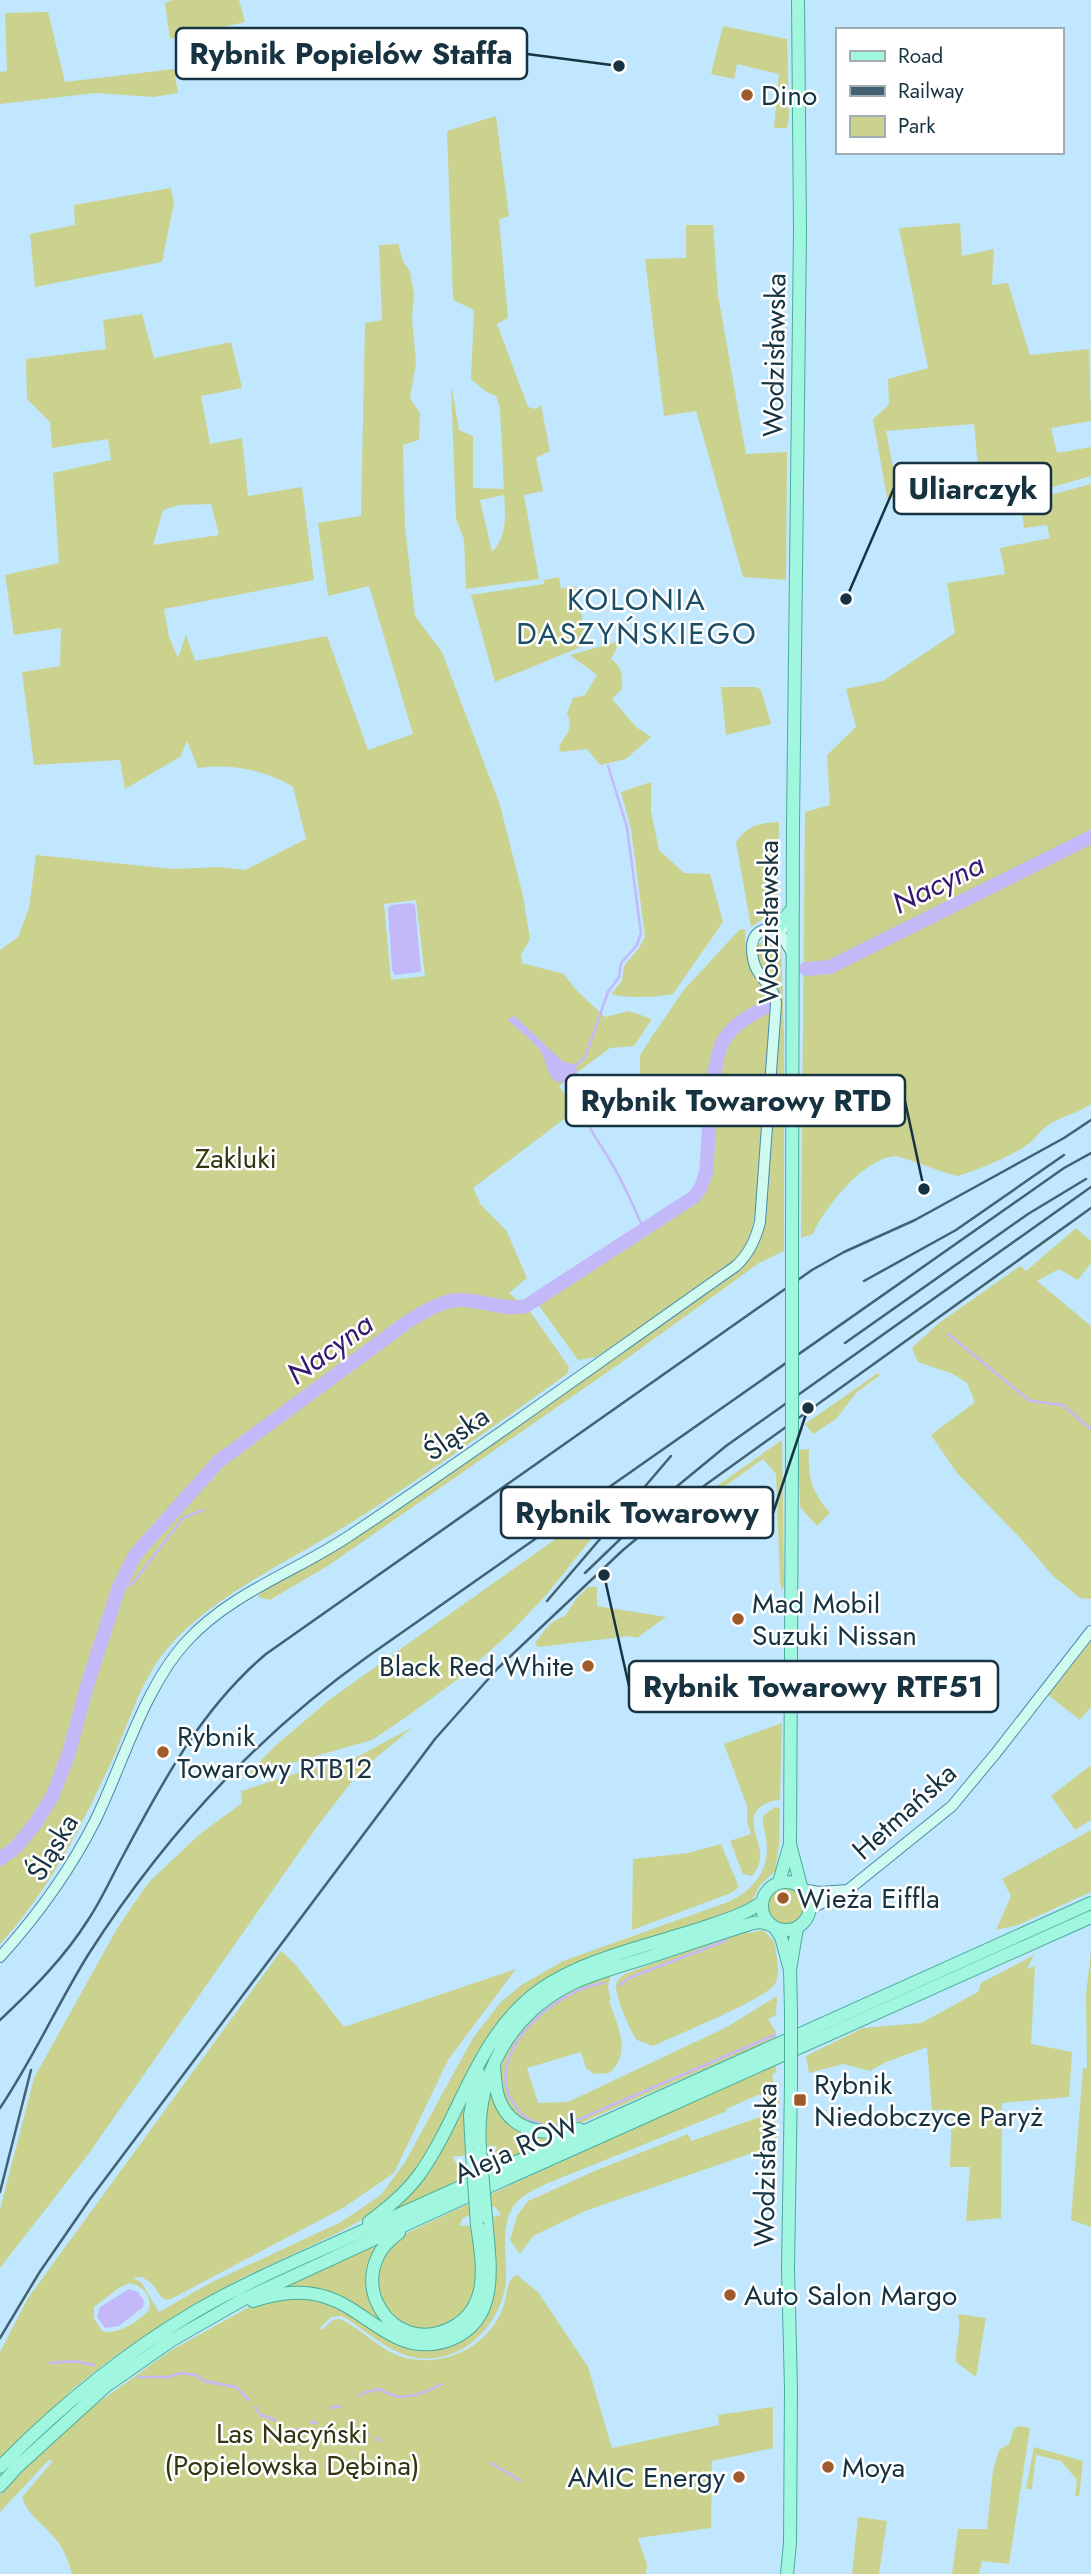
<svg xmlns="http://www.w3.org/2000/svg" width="1091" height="2574" font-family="Jost,sans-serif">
  <rect width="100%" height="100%" fill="#c0e7fd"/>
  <path fill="#cbd28d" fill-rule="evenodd" d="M173 0H239L245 22 170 39 165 3Z
    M48 12 65 82 174 69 178 93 153 97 96 93 0 104V72L7 71 5 13Z
    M723 26 787 39 789 115 787 128H774L779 74 737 64 734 79 711 74Z
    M496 116 509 216 499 219 508 318 497 324 528 407 536 409 541 405 550 451 536 458 543 491 524 495 539 579 466 589 464 539 456 519 451 384 459 430 473 436V488L504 489 500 408 496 396 485 391 471 379 474 310 453 300 447 131ZM504 495C506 515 507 537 492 552L480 500Z
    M171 188 174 203 162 262 35 287 30 234 75 225 74 205Z
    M960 223 962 256 994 249 992 285 1008 283 1030 355 1089 349 1091 421 1051 428 1057 453 1091 447V476L1021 496 1020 485 980 490 974 424 886 431 899 497 887 498 873 419 889 405 888 379 928 368 899 228Z
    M686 225H713L718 295 746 454 787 452 786 580 743 577 696 411 664 416 645 259 686 258Z
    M398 244 403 261 410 271 414 295 412 318 416 363 410 398 420 413 419 440 403 445 405 527 415 616 442 652 500 805 523 896 530 939 521 955 522 963 564 974 576 990 605 1017 629 1011 652 1019 634 1046 610 1048 559 1086 576 1110 473 1188 481 1205 506 1230 527 1278 509 1293 529 1310 569 1367 567 1374C496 1425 423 1477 349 1524 290 1561 211 1596 166 1650 143 1677 129 1721 115 1754 84 1821 50 1890 0 1944V950L18 937 29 908 36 855 173 869 218 867 245 870 306 839 293 787C266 770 229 763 198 768L187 741 180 757 125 789 120 760 34 765 22 672 60 666 61 628 14 635 5 575 59 563 53 473 111 460 108 439 52 448 50 422 27 399 26 359 106 349 103 320 142 314 154 358 231 342 242 388 201 396 210 444 242 438 248 496 302 487 314 580 164 609 169 637 178 658 186 635 195 661 327 636 368 750 413 734 369 586 328 596 318 523 361 516 365 323 382 320 379 245ZM211 504 219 535 153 545 163 510 179 505ZM416 900 425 976 391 980 384 904Z
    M1091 484V1104C1077 1114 1061 1116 1047 1126 1041 1130 1037 1136 1032 1141 1014 1156 980 1169 958 1176 945 1174 902 1156 895 1156 863 1159 825 1207 813 1234L801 1238 805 812 830 805 827 755 856 727 846 689 883 681 955 633 947 583 1005 574 1000 548 1050 538 1047 525 1024 528 1021 503Z
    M559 577 561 589 575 586 588 644 495 682 471 595 544 584V580Z
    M620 641 611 659C623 667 622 676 622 689L612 699 636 727 651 737 626 759 600 765 587 749 561 752 559 746C568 733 573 728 567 713L573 698 585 695 597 675 570 655Z
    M721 687H756L761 690 771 724 726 735Z
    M651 782V811L659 850 684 873 710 874 723 922 673 994C653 997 631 999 611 994L622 981 624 966 639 948 645 937 631 829 621 792Z
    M779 822 777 909 751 927 736 842C748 825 759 823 779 822Z
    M745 929C746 943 745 963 754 976 761 985 768 988 770 1000 733 1025 711 1034 709 1084L640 1079V1055L651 1038 683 991 739 930Z
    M770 938 781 945 784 1035V1251L759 1263 622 1362 329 1565 270 1600 258 1597 263 1590 716 1285 762 1234 780 994C771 973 757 973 757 946L763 940Z
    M770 1008 757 1200 752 1229 745 1249 725 1269 596 1357 578 1360 537 1303 574 1278 570 1275 694 1195 700 1182 716 1054 739 1026Z
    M1076 1228 1091 1241V1263L1078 1280 1059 1269 1037 1281 1091 1326V1599L1080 1598 1053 1576 1022 1540 957 1473 931 1435 975 1402 967 1383 953 1374 918 1362 912 1348 939 1323 1020 1266 1026 1271Z
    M878 1373 880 1375 856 1393 836 1419 813 1434 805 1424Z
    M782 1440 784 1585 782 1590 780 1581 776 1474 763 1459 673 1523 680 1512Z
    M809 1449C808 1479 811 1490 830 1513L817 1526 800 1507 798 1450Z
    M616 1496 615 1509 547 1594 512 1631 462 1676 409 1715 372 1740 274 1768 243 1779 274 1747 329 1700Z
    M588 1587H597V1606L666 1617 637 1638 630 1636 538 1647 535 1644C543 1631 551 1620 565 1616L576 1599Z
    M1091 1641V1707L1080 1720 1048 1695Z
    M782 1723 780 1800C770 1800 756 1806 754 1817 751 1839 771 1853 752 1876L743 1874 730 1841 751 1834 747 1822V1806L724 1744Z
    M413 1727 360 1771 319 1824 87 2156 0 2268V2210L34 2078 118 1927 149 1882 200 1834 242 1803 241 1791 313 1768 355 1758Z
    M1091 1765V1820L1075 1830 1051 1796Z
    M775 1807 780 1808 779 1844 775 1871 760 1885 752 1901 739 1907 740 1910 522 1998 410 2181 376 2212 338 2233 242 2278 167 2321 111 2359 74 2388 0 2459V2352L28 2298 281 1951 295 1964 344 2027 516 1969 448 2060 394 2173 343 2208 169 2300 162 2298 152 2284 142 2277 132 2278 141 2282 159 2312 210 2283 341 2222 381 2195 405 2162 473 2038 500 2003 520 1986 563 1961 728 1902C754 1890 771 1869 766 1839 765 1831 762 1825 763 1816ZM130 2283C143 2286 152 2296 149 2310 139 2321 117 2336 102 2331L94 2318V2307L120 2287Z
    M1091 1830V1892L1018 1925 996 1930 1011 1896 1002 1879Z
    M721 1844 739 1887 731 1893 632 1930 633 1859 688 1853Z
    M768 1906a19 19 0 1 1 38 0a19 19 0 1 1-38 0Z
    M746 1930 748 1933 763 1930 774 1941C776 1952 781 1974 775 1984 766 1999 674 2036 653 2046L637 2040C630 2032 614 1992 616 1985 617 1979 622 1975 627 1973Z
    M1091 1951V2227L1071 2220 1083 2068H1087L1086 1995Z
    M1034 1955 1027 1969 1035 1966 1031 2044 1072 2052 1069 2097 1002 2103 1001 2218 966 2221 970 2167H950L952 2110H932L927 2047 886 2062 870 2071 843 2064 809 2073 806 2056 863 2028 921 2023 978 1992 981 1983Z
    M611 1974 608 1987 611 2000 609 2001C617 2025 633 2053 609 2073L594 2074 586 2068 581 2052 527 2068 538 2103 568 2102 727 2027 777 1996 776 2015 768 2019 776 2032V2038L576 2125 537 2127 520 2120 503 2099 499 2071 511 2042 539 2011 572 1989Z
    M776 2064V2072L772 2075C774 2087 779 2092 780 2104L773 2107 762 2095H758L726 2109 727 2111 548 2183C536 2189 521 2195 513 2207 500 2227 507 2258 506 2280 502 2330 450 2375 400 2353 378 2344 362 2327 342 2316L331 2317 320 2328 322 2330 333 2320 340 2319C358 2327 372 2342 390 2352 432 2373 486 2352 503 2308 507 2297 506 2279 517 2275L538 2292 588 2367 612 2448 719 2425 718 2415 773 2407V2448L712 2461 711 2528 638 2538 647 2564 646 2574H72C68 2560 63 2546 52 2535 40 2521 28 2515 22 2497L53 2461 49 2460 0 2512V2495L45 2448 88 2410 170 2351 251 2306 284 2297 325 2300 390 2338 465 2336 492 2217 501 2215 496 2208 490 2205 489 2195Z
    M489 2085 497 2105 552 2138 487 2168V2158L494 2154 497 2146 483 2147Z
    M469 2089 468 2155 452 2157 458 2165 467 2167 468 2177 389 2213Z
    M775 2112 777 2141 758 2151 585 2211 533 2236 520 2254 510 2240 517 2216 528 2201 597 2170 688 2134 691 2141Z
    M470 2203 471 2214 462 2219 460 2226 474 2225 477 2276 471 2303 450 2325 419 2330 392 2317 378 2294 379 2264 396 2240 405 2234Z
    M482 2212C486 2255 499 2311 453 2335 440 2341 424 2343 411 2339 397 2335 385 2325 373 2318 338 2296 318 2288 277 2290L380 2243C376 2258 366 2270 369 2288 376 2342 453 2357 478 2308 494 2275 474 2240 482 2212Z
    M958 2314 986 2318 976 2377 956 2362C955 2345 962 2331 958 2314Z
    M1019 2426 1030 2428 1009 2564 982 2561 979 2574H952L958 2529H987L993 2470 999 2450 1009 2444 1014 2429Z
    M1034 2447 1083 2461 1079 2496H1075L1077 2480 1061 2461 1036 2455 1032 2489H1026Z
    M858 2517 887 2521 879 2574H852Z"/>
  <path fill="#c4b9f8" d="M411 903 415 905 421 972 395 975 392 970 388 909 391 905Z
    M515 1016 562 1061 576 1065 579 1089 571 1083 554 1081C546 1071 547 1061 540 1050 532 1039 517 1029 507 1019Z
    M129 2289 138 2292 144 2301 143 2307 119 2326 105 2328 97 2317 100 2307Z"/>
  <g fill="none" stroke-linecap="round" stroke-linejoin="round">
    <path stroke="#c4b9f8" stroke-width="2.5" d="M576 1065 585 1057 608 992 619 977 621 963 637 945 641 933 627 827 608 766
      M579 1089C581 1125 599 1139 615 1169 626 1188 634 1209 644 1229
      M948 1334 1030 1401 1063 1405 1091 1429
      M118 1589H123L133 1583 183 1518 203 1510
      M604 1983C554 1989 472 2060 520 2112 535 2128 556 2127 575 2121L775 2035
      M619 1985 629 1978 727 1940
      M50 2363 74 2361 94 2365
      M138 2377H169L180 2373 196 2375 204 2381 236 2387 249 2400
      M359 2396 366 2392 380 2389C400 2404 422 2394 442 2384
      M255 2407 261 2415 275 2420
      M330 2408 341 2406
      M310 2422 316 2423
      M293 2430H300
      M352 2430 356 2431
      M364 2435H368
      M376 2438 381 2441
      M491 2463 521 2481"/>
    <path stroke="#c4b9f8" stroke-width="14" d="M806 969 830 967 1091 837
      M0 1859 16 1847 35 1824 52 1797 68 1756 88 1683 119 1587 135 1555 219 1461 406 1323C422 1313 441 1300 461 1300 483 1300 505 1311 526 1306L694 1197 701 1187 706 1173C709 1142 710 1063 724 1040 733 1024 751 1015 766 1007"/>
    <defs>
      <path id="secondary" d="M777 928 792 953
        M806 1890 820 1892 847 1890
        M811 1908 843 1894 952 1806 996 1753 1091 1631
        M0 1957C37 1916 71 1869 96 1819 123 1763 145 1686 187 1641 230 1594 294 1572 346 1538 478 1451 606 1357 736 1266 749 1254 756 1239 760 1222L776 1004C775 988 764 983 757 970 753 963 752 955 752 947 753 925 775 928 792 927"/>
      <path id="primary" d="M777 928 792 909
        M792 1233 793 825 800 231 798 0
        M792 1453 790 1844 801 1886
        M762 1906a24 24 0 1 1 48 0a24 24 0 1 1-48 0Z
        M779 1882 790 1844
        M775 1928 781 1937 790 1970
        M791 2011 790 1970 797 1928
        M494 2066C495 2077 495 2088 499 2099 512 2134 548 2135 579 2129
        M480 2147C475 2079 508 2015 571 1984 594 1973 621 1966 646 1958 682 1946 718 1934 753 1923L761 1922 771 1925
        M472 2154 470 2115 478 2072
        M369 2222C387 2208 405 2194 419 2175 460 2118 475 2042 532 1996 575 1961 646 1946 699 1929 719 1922 745 1915 762 1902
        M399 2233C339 2274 390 2361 453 2327 466 2320 475 2308 479 2294 485 2273 480 2247 477 2225
        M253 2301C277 2293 301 2289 326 2297 354 2306 374 2328 400 2339 417 2346 435 2346 452 2339 502 2318 489 2260 486 2217
        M0 2467C59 2407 123 2354 196 2311 241 2285 289 2264 336 2243L1091 1903
        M0 2486 17 2467 106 2386 172 2340 242 2300 470 2195 1091 1917
        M787 2574 790 2543 791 2389 788 2268 791 2083"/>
    </defs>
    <use href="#secondary" stroke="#488aab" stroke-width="12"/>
    <use href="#primary" stroke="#48ae9a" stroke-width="14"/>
    <use href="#secondary" stroke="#d0faef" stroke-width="10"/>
    <use href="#primary" stroke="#a1f6df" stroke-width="12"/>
    <path stroke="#436172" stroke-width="2.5" d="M864 1281 956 1230 1064 1155
      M845 1343 1028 1214 1086 1179
      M585 1573 664 1497 726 1446 1091 1187
      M547 1601 671 1456
      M0 2020C33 1989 64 1958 88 1920 102 1899 112 1876 124 1854 163 1781 202 1708 266 1654L812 1270 844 1252 915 1220 1064 1138 1091 1120
      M0 2108C33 2059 57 2005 88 1955 162 1839 255 1737 367 1657L1064 1168 1091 1153
      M0 2192 31 2070
      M0 2338 39 2273 90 2199 435 1739 498 1668 623 1550 676 1506 1091 1208"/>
    <defs>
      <path id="primary-bridge" d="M792 1233V1453
        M791 2083V2011
        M480 2147 486 2217
        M472 2154 477 2225"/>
    </defs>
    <use href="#primary-bridge" stroke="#48ae9a" stroke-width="14" stroke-linecap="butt"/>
    <use href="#primary-bridge" stroke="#a1f6df" stroke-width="12"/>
  </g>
  <g fill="#9f5b2c" stroke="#fff" stroke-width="2.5">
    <circle cx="747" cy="95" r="7"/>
    <circle cx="738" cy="1619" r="7"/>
    <circle cx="588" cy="1666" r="7"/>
    <circle cx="163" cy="1752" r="7"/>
    <circle cx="783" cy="1898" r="7"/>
    <rect x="793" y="2093" width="14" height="14" rx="3.5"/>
    <circle cx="730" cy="2295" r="7"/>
    <circle cx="828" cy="2467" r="7"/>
    <circle cx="739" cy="2477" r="7"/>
  </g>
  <g text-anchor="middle" stroke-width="5" stroke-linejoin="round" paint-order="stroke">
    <g font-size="28" fill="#173341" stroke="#fff" text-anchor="start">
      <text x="761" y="105">Dino</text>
      <text x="752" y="1613">Mad Mobil<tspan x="752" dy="32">Suzuki Nissan</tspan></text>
      <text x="574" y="1676" text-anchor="end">Black Red White</text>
      <text x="177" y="1746">Rybnik<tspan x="177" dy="32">Towarowy RTB12</tspan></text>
      <text x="797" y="1908">Wieża Eiffla</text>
      <text x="814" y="2094">Rybnik<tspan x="814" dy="32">Niedobczyce Paryż</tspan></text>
      <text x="744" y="2305">Auto Salon Margo</text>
      <text x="842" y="2477">Moya</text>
      <text x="725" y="2487" text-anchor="end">AMIC Energy</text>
    </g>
    <g font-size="28" fill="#173341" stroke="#fff">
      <text transform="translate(774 355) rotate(-89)" y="10">Wodzisławska</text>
      <text transform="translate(768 922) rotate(-90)" y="10">Wodzisławska</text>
      <text transform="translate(456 1433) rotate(-35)" y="10">Śląska</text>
      <text transform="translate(904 1811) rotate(-42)" y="10">Hetmańska</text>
      <text transform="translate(52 1847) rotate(-59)" y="10">Śląska</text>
      <text transform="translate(516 2148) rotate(-24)" y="10">Aleja ROW</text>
      <text transform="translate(765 2165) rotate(-89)" y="10">Wodzisławska</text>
    </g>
    <g font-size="28" fill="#343612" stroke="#fff">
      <text x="236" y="1168">Zakluki</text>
      <text x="292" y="2443">Las Nacyński<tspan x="292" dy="32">(Popielowska Dębina)</tspan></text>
    </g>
    <g font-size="30" letter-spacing="2" fill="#1b4e66" stroke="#fff">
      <text x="637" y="610">KOLONIA<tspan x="637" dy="34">DASZYŃSKIEGO</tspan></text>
    </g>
    <g font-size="30" font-style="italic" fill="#381970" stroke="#fff">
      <text transform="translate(938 884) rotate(-26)" y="10">Nacyna</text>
      <text transform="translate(330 1349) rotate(-36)" y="10">Nacyna</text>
    </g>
  </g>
  <path fill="none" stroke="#173341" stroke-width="2.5" d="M619 66L527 54M846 599L894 488M924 1189L905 1101M808 1408L773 1513M604 1575L629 1686"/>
  <g fill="#173341" stroke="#fff" stroke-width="2.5">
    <circle cx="619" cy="66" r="7"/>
    <circle cx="846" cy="599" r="7"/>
    <circle cx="924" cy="1189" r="7"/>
    <circle cx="808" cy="1408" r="7"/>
    <circle cx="604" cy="1575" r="7"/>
  </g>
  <g fill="#fff" stroke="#173341" stroke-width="2.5">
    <rect x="176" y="28" width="351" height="51" rx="7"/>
    <rect x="894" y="463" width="157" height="51" rx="7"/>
    <rect x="566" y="1075" width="339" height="51" rx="7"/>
    <rect x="501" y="1487" width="272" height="51" rx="7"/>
    <rect x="629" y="1661" width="369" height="51" rx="7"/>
  </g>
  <g font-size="30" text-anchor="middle" font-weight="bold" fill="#173341">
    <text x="351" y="64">Rybnik Popielów Staffa</text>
    <text x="973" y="499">Uliarczyk</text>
    <text x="736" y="1111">Rybnik Towarowy RTD</text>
    <text x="637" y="1523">Rybnik Towarowy</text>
    <text x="813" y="1697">Rybnik Towarowy RTF51</text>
  </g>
  <rect x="836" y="28" width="228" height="126" fill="#ffffff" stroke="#a2adb3" stroke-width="2"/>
  <rect x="850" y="51" width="35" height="10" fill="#a1f6df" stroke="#a2adb3" stroke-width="2"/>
  <text x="898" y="63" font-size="21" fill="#173341">Road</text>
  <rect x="850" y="86" width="35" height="10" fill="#436172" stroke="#a2adb3" stroke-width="2"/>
  <text x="898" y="98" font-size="21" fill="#173341">Railway</text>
  <rect x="850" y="116" width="35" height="21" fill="#cbd28d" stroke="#a2adb3" stroke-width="2"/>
  <text x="898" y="133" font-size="21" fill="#173341">Park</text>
</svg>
